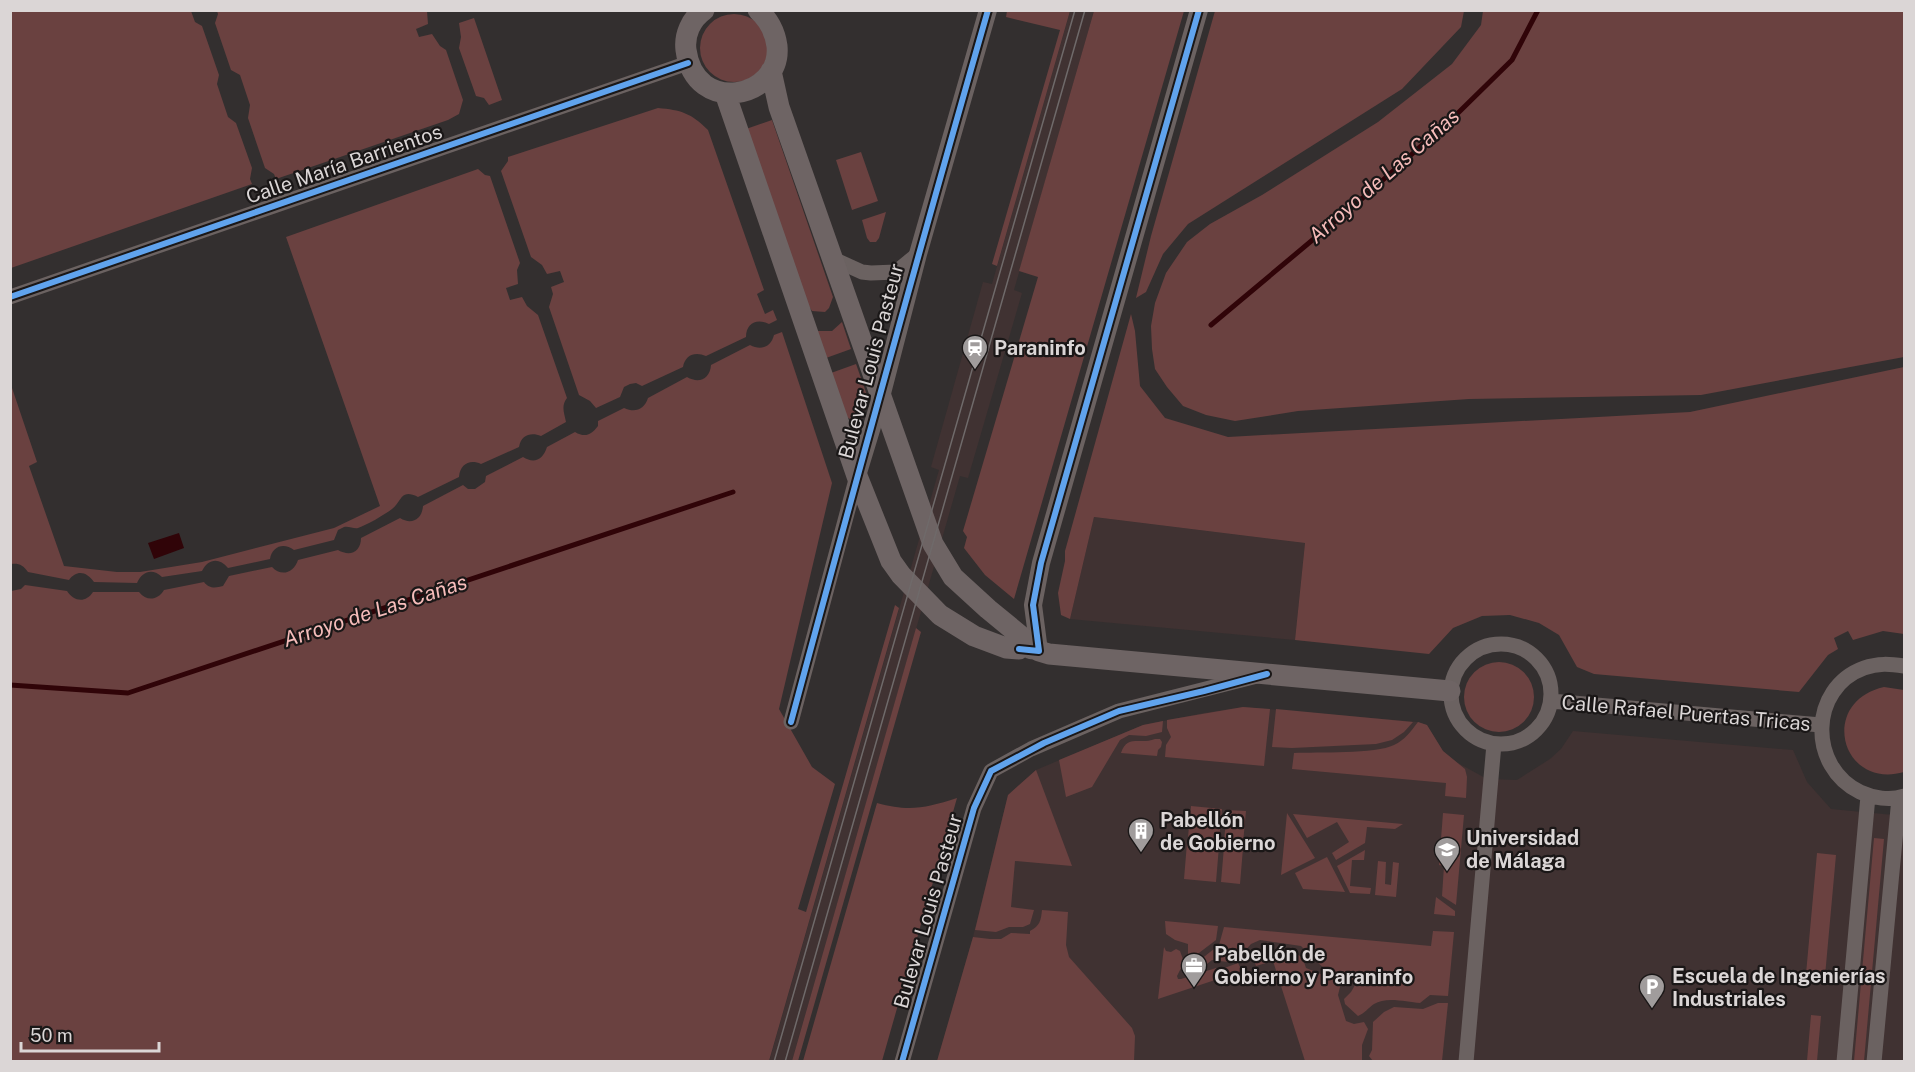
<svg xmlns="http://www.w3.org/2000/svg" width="1915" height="1072" font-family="'Public Sans',sans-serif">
  <rect width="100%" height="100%" fill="#332f2f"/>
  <path fill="#403232" d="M1070 11H1094L1014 290 1022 293 968 478 960 476 792 1061 769 1062 939 470 931 467 983 282 992 284Z
    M1094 517 1305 543 1295 640 1070 619Z
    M1243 707 1418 722 1427 725 1443 751 1458 763 1487 779 1517 780 1550 759 1561 749 1573 731 1793 750 1807 782 1831 809 1904 816V1061L937 1062 973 937 1008 795 1036 770 1143 725 1204 713Z"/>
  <path fill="#6a4140" d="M10 11H191L195 22 202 26 219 75 217 84 228 117 236 123 252 168 250 179 252 184 11 268Z
    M217 11H427L428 24 416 29 419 37 432 34 440 46 446 50 463 100 459 114 448 120 276 179 274 174 265 168 248 118 250 105 240 75 231 70 215 23 218 14Z
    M1007 11H1070L997 266 992 264 1060 30 1006 17Z
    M1094 11H1184L1014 599 985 575 964 548 967 537 963 531 1038 277 1019 271Z
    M1215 11H1464L1461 27 1402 89 1188 224 1163 254 1146 292 1136 298 1151 236Z
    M1483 11H1904V357L1701 395 1469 399 1298 411 1235 421 1206 415 1183 406 1167 387 1155 369 1152 349 1151 326 1155 303 1166 273 1187 242 1210 224 1262 195 1378 122 1452 64 1481 25Z
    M700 48a34 34 0 1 1 68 0a34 34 0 1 1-68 0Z
    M474 18 502 100 489 105 484 98 476 96 459 48 461 37 459 23Z
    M658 108C681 110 691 113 708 130L764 290 757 294 765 314 773 310 777 320 769 324C757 318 746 323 746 337L706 356C695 351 685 355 683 367L642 386 636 383 630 384 624 387 620 397 596 408 590 401 579 395 549 307 553 294 551 287 564 282 560 271 547 274 542 265 531 257 501 171 508 161V157Z
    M772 120 833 297 829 308 825 312 812 311 808 305 746 129Z
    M861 152 878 201 852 210 836 160Z
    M478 169 485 175 490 176 520 263 517 270 518 284 506 288 510 300 522 297 527 306 538 315 567 398C561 406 564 412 566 422L541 436C531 432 521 435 519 447L481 464C470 459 460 464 459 477L418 497C400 488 402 502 392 509 384 515 367 525 358 528 354 529 349 526 344 527L338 530 334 540 294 550C284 542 272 546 270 559L228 568C219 557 208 559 202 571L162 577C153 568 142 571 137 583L94 582C87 572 77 569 69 580L28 572C23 565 19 563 11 564V385L37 462 29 466 64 566 117 572H140L202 562 334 528 380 506 286 237Z
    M886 212 879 238 876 242H870L867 238 862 220Z
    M1131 314 1135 331 1140 386 1165 418 1228 437 1690 412 1904 367V634L1883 631 1853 640 1848 631 1834 638 1838 649 1828 655 1799 692 1594 674 1577 667 1559 635 1539 623 1510 615 1482 616 1453 628 1429 654 1295 640 1305 543 1094 517 1070 619 1061 615 1058 593 1065 561V551Z
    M842 322 851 349 826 358 817 331H832Z
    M782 332 832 483 779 709 812 767 835 784 798 909 806 912 895 605 899 608 769 1061 11 1062V591L21 589 25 585 67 591C74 602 86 603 93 592H139C147 602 158 600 164 590L204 582C209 589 216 588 223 586L229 576 272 567C281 577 294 573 298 560L338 550C350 557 361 552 361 538L400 518C411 525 422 520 423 506L463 485 468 489H475L485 482 486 476 523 457C534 464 543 460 547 447L575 432C585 438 591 435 598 426V421L624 408C635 413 644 410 648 398L687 377C699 384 710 379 711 365L750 345C761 351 771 347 774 335Z
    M856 364 868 398 861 422 856 423 847 417 831 373Z
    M916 628 921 632 798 1061H792Z
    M1464 697a35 35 0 1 1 70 0a35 35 0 1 1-70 0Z
    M1884 687 1904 690V772C1841 790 1818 702 1884 687Z
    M1243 707 1270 709 1264 766 1165 757 1166 745 1171 737 1167 728V720Z
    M1276 709 1413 722 1404 732 1392 740 1376 744 1292 748 1272 747Z
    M1163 721 1162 732 1146 736 1129 735 1120 740 1092 787 1066 797 1059 760 1143 725Z
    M1418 722 1427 725 1443 751 1465 769 1467 777 1466 798 1445 796 1446 783 1292 769 1294 753C1317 752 1376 754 1394 745 1405 740 1411 731 1418 722Z
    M1155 739H1160L1162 742 1161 747 1158 750 1157 756 1121 753C1127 734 1141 745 1155 739Z
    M1036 770 1072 866 1015 861 1011 907 1034 910 1030 924 1023 927H1009L996 932 975 930 1008 795Z
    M957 798 882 1061H803L877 803C909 812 926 808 957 798Z
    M1191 806 1222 809 1219 840 1188 837Z
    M1227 810 1246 811 1243 843 1224 841Z
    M1287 813 1315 858 1281 875Z
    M1443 813 1464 815 1456 905 1442 896 1444 866 1439 865Z
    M1293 814 1403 824 1395 829 1367 827 1365 843 1336 860 1332 853 1349 842 1337 822 1307 838Z
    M1874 838 1884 839 1864 1061H1854Z
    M1187 843 1219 846 1216 882 1184 879Z
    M1224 847 1243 848 1240 884 1221 882Z
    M1365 850 1364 860H1352L1350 886 1371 888 1370 894 1350 893 1337 866Z
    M1817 853 1836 855 1825 976 1806 974Z
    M1327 857 1345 892 1303 889 1295 873Z
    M1378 861 1386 862 1385 884 1391 885 1393 862 1399 863 1396 897 1375 895Z
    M1436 897 1455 911V916L1434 914Z
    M1042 910 1068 912 1066 945 1069 957 1132 1028 1135 1036 1134 1061H937L973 937 990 939H1001L1011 933 1030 934V931C1040 926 1041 920 1042 910Z
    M1165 921 1218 926 1216 940 1191 959 1188 958V944L1175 940 1166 934Z
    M1224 927 1431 946 1433 931 1454 932 1448 996 1430 995 1420 1003C1407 1002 1386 996 1374 1004 1368 1008 1365 1013 1358 1016L1345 1004 1344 999 1351 992 1355 985 1349 976C1326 975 1316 961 1301 946L1260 940 1251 944 1243 953 1228 962 1212 960 1203 967 1199 965 1200 960 1219 945Z
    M1164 947 1166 951 1171 952 1176 949 1180 951 1184 962 1177 976 1178 979H1181L1216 968 1219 970 1238 963 1242 971 1158 999Z
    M1280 949C1295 953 1302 952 1306 968L1338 981 1340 987 1338 995 1346 1021 1354 1024 1364 1022 1368 1029 1362 1045V1061H1305L1273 961 1256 966 1254 960 1256 955Z
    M1438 1003H1448L1442 1061H1373L1369 1056 1372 1050 1373 1022 1384 1012 1394 1007 1423 1009Z
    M1811 1015 1821 1016 1817 1061H1807Z"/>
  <path fill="#300408" d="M179 533 184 548 154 559 148 543Z"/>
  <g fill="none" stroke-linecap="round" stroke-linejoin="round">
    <path stroke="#300408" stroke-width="5" d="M1211 325 1365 196 1458 113 1512 60 1538 10
      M10 685 128 693 733 492"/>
    <path stroke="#6b6261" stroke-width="15" d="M831 258 862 272 871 273 896 272 918 254
      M10 297 688 63
      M1451 694a50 50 0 1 1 100 0a50 50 0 1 1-100 0Z
      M1904 666C1890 664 1878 663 1864 668 1809 688 1808 767 1860 792 1873 798 1890 801 1904 796
      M1551 701 1821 725
      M791 722 857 476
      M902 1062 974 808 991 771 1031 749 1119 711 1257 676
      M1466 1062 1494 744
      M1844 1062 1868 796
      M1874 1062 1899 798"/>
    <path stroke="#6b6261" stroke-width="18" d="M857 476 881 397 918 254 988 10
      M1030 650 1039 651 1033 605 1041 563 1199 10"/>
    <path stroke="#6e6464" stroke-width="21" d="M704 10C691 19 684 35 686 50 695 117 782 98 777 46 775 31 769 20 758 10
      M771 71 779 107 933 544 953 577 988 609 1039 651 1049 654 1450 691
      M725 93 857 476 891 561 901 575 940 615 974 636 1006 648 1019 649"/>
    <path stroke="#6f6a6a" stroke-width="1.5" d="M774 1062 1075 10
      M785 1062 1085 10"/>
    <defs>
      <path id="cycleway" d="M10 297 688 63
        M1019 649 1039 651 1033 605 1041 563 1199 10
        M791 722C855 484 920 247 988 10
        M902 1062 974 808 991 771 1044 743 1119 711 1204 691 1267 674"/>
    </defs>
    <use href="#cycleway" stroke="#1a1717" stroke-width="10"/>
    <use href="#cycleway" stroke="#60a3ed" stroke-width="6"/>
  </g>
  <defs>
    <symbol id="station-pin" viewBox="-11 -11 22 30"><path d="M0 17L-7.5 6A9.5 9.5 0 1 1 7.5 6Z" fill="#a09c9c" stroke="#1a1717"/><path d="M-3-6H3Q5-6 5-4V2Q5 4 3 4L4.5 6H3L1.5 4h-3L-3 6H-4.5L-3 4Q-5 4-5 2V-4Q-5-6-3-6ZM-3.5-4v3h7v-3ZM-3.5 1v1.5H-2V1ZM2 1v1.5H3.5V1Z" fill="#fff"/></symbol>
    <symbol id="building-pin" viewBox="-11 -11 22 30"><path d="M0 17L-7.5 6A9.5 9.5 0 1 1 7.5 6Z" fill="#a09c9c" stroke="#1a1717"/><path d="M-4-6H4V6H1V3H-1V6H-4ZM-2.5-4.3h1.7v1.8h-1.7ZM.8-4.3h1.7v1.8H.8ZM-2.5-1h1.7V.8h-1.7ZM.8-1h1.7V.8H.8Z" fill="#fff"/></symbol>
    <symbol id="university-pin" viewBox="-11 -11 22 30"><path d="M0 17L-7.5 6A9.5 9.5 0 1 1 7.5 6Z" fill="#a09c9c" stroke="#1a1717"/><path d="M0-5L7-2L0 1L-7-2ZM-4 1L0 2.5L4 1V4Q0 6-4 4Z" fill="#fff"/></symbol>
    <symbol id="office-pin" viewBox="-11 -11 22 30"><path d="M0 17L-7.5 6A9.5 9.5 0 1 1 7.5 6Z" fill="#a09c9c" stroke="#1a1717"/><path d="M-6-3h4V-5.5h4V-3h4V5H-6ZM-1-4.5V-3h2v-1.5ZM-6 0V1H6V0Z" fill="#fff"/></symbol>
    <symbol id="parking-pin" viewBox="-11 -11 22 30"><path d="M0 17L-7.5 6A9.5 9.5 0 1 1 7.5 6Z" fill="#a09c9c" stroke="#1a1717"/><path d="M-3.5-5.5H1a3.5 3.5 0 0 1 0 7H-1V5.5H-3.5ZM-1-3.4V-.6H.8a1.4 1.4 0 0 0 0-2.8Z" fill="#fff"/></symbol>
  </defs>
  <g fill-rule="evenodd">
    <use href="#station-pin" x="960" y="333" width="30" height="40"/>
    <use href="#building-pin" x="1126" y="816" width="30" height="40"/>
    <use href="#university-pin" x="1432" y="835" width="30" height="40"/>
    <use href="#office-pin" x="1179" y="951" width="30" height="40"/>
    <use href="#parking-pin" x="1637" y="972" width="30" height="40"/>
  </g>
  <g text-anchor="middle" stroke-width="4.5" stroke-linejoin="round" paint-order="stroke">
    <g font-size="20" fill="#dbd6d6" stroke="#1a1717">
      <text transform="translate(344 164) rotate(-19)" y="7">Calle María Barrientos</text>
      <text transform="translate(871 361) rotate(-75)" y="7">Bulevar Louis Pasteur</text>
      <text transform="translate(1686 713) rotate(5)" y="7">Calle Rafael Puertas Tricas</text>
      <text transform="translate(928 911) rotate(-74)" y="7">Bulevar Louis Pasteur</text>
    </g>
    <g font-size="20" font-weight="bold" fill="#dbd6d6" stroke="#1a1717" text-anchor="start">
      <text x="994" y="355">Paraninfo</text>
      <text x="1160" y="827">Pabellón<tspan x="1160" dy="23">de Gobierno</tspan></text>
      <text x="1466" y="845">Universidad<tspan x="1466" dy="23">de Málaga</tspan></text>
      <text x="1214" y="961">Pabellón de<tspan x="1214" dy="23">Gobierno y Paraninfo</tspan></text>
      <text x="1672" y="983">Escuela de Ingenierías<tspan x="1672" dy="23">Industriales</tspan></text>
    </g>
    <g font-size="21" font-style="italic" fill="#f6bcba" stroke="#1a1717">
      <text transform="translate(1384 176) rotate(-41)" y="7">Arroyo de Las Cañas</text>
      <text transform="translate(375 611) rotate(-18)" y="7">Arroyo de Las Cañas</text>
    </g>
  </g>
  <rect width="1915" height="1072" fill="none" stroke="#dbd6d6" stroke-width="24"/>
  <path d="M21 1042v9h138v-9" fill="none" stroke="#dbd6d6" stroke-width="3"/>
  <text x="30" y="1042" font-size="18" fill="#dbd6d6" stroke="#1a1717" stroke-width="4.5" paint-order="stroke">50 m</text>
</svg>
